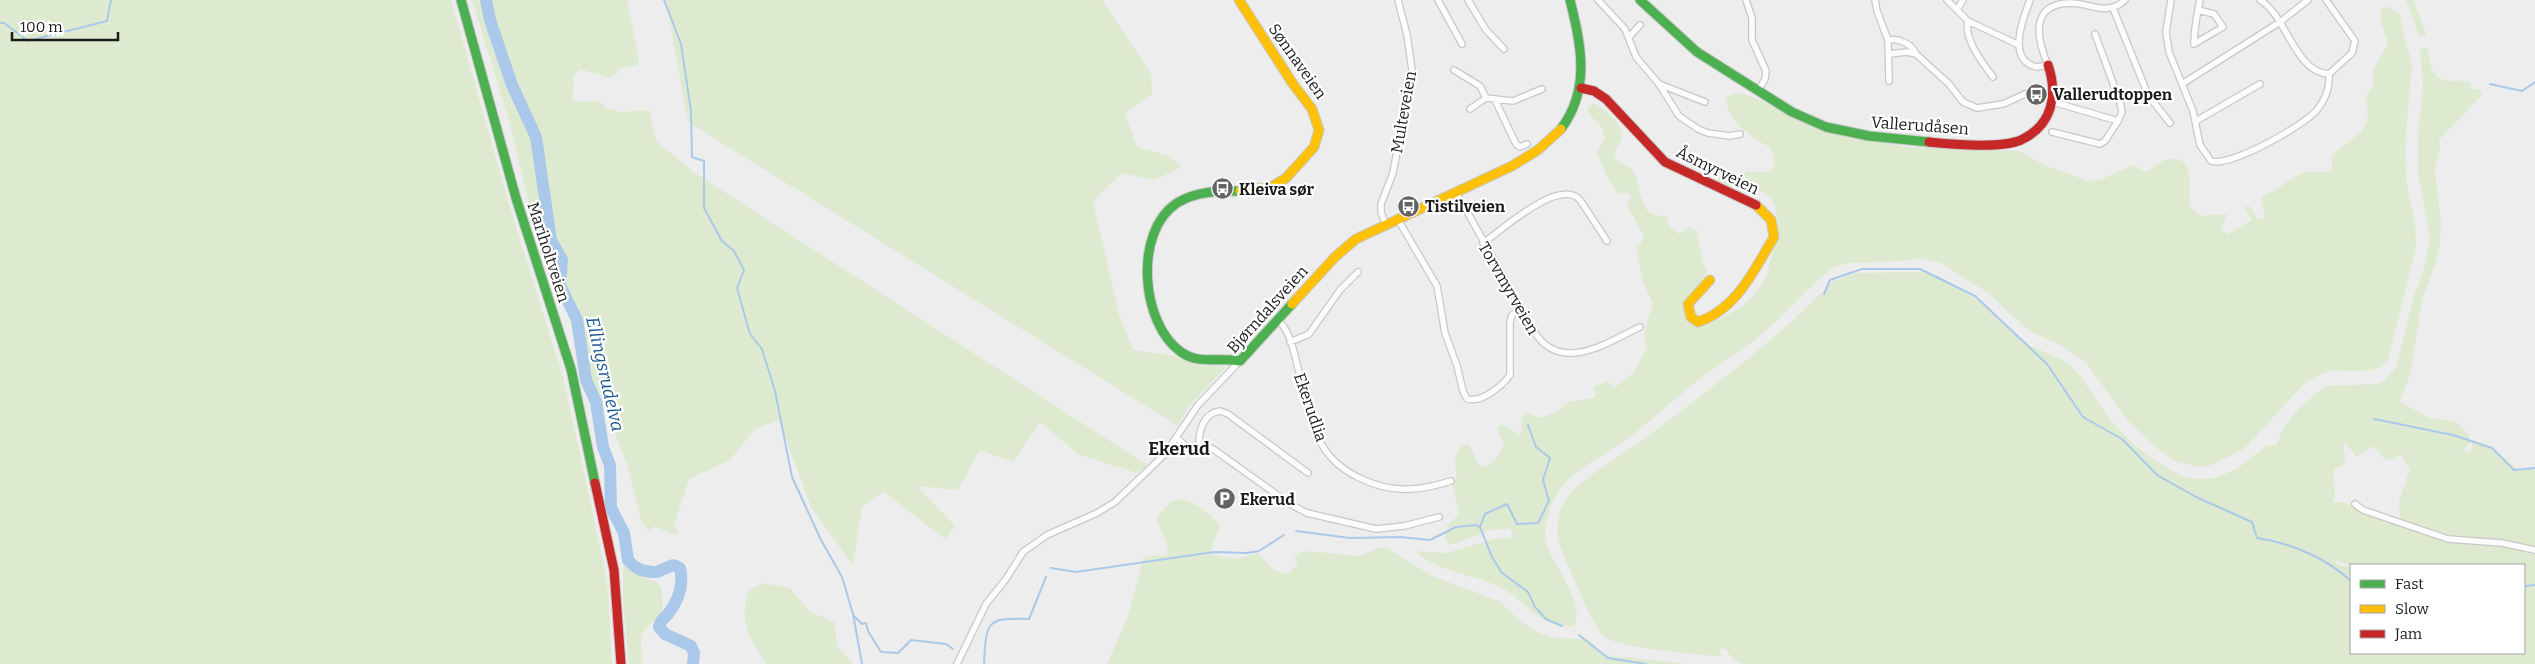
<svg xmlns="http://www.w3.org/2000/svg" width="2535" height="664" font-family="Bitter,serif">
  <rect width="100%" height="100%" fill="#ededee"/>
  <path fill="#deead0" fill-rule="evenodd" d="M0 0H451L511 211 563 377 603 560 608 592 612 664H0Z
    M472 0H627L639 60 638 65 618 69 616 75 610 78 580 69 574 75 572 100C582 104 591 99 601 102L605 108 622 112 649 110 656 141 695 173 1147 465 1137 473 1078 454 1040 422 1013 462 980 450 958 490 917 486 955 526 945 539 884 492 862 506 853 566 811 507 779 420 755 429 730 460 689 479 674 525 679 533 670 534 655 526 649 531 642 523 627 464 601 401 581 365 571 324 528 199 509 120Z
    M666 0H1102L1151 74 1152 94 1125 113 1137 147 1169 156 1182 167 1154 180 1122 173 1093 201 1119 315 1133 350 1177 356 1196 365 1226 367 1188 407 1178 426 688 122Z
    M2406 0H2413L2426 33 2424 36H2419Z
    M2386 6 2400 14 2404 38 2412 63 2405 149 2407 185 2415 223 2416 248 2388 359C2376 377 2352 369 2333 371 2322 372 2313 378 2304 384L2244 449 2212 465 2199 467 2175 461 2159 450 2129 422 2086 363 2062 346 2029 331 1988 293 1941 263 1918 258 1904 261 1850 263 1836 266 1827 272C1803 293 1781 319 1756 339 1737 354 1716 366 1697 381 1673 400 1651 421 1627 439 1598 461 1562 472 1550 509 1546 520 1543 534 1547 546 1555 568 1585 601 1574 626 1540 630 1526 600 1500 587 1471 573 1440 574 1415 551L1446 553 1497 538H1510L1513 535 1510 529 1490 530 1457 543 1448 544 1445 538 1449 524 1459 514 1453 485 1457 476C1454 465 1454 454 1462 445H1469L1479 465 1485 467 1497 458 1504 445 1497 428 1500 425 1506 426 1519 435 1522 432 1521 418 1528 413 1541 418 1556 412 1569 402 1594 398 1596 395 1593 387 1607 381 1614 388 1634 373 1647 347 1644 333 1653 304 1643 282 1636 247 1641 243 1644 236 1627 206 1631 196 1627 192 1619 194 1611 184 1596 152 1605 139C1602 119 1593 124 1587 109L1593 103C1602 106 1626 127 1622 138 1620 145 1615 150 1614 156 1618 164 1626 164 1632 170 1642 180 1637 210 1655 215 1659 216 1663 215 1667 217L1669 226 1679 234 1688 227 1697 231 1703 262 1708 274 1684 300V313L1692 323C1721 325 1755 303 1766 276 1769 269 1770 261 1772 253 1777 239 1780 219 1774 204 1769 192 1753 188 1744 181L1742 175 1747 171C1770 176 1781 171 1770 147 1752 139 1726 119 1726 98L1732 94 1741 93 1764 102 1802 123 1849 137 1908 147 2019 151 2044 165 2088 181 2100 180 2133 165 2145 172C2153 169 2158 162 2166 160 2198 152 2187 190 2190 207L2200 216 2227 214 2221 230 2228 234 2252 220 2244 208 2247 206 2251 207 2256 217 2261 220 2265 218 2261 200 2262 196C2278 192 2286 180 2300 174 2310 170 2318 173 2328 172L2332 169V155L2362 131 2368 119 2366 96 2373 85V70L2388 44 2380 20 2382 9Z
    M2427 48C2431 66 2431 82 2454 81 2460 81 2465 80 2470 83L2472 89 2480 90 2482 95 2439 140 2440 148 2435 169 2441 223 2440 246 2436 262 2422 300 2411 371 2400 402 2429 418 2456 422 2469 435V444L2463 450 2470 453 2473 440 2500 454 2517 469H2535V664H1745L1734 660 1724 648 1720 650 1721 656H1714C1693 654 1620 648 1605 637 1592 627 1566 561 1558 541 1556 525 1558 508 1569 495 1587 474 1625 454 1648 436 1711 388 1777 340 1832 282L1856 273 1919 272 1931 273 1943 278 1989 308 2024 343 2069 363 2081 377 2110 420 2130 441 2151 458 2184 477 2197 479 2215 478 2237 469 2266 446 2277 445 2282 430 2299 408 2326 386 2376 384 2384 381 2396 367 2413 299 2425 266 2430 238 2418 174V132L2423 85 2420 53 2421 49ZM2346 443 2356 457 2374 446 2384 459 2394 460 2400 454 2410 469 2399 501 2400 521 2364 512 2344 502H2333C2338 491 2331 480 2334 470L2345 464 2343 445ZM2332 559 2351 566 2524 565V653H2351V568L2337 564Z
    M1723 167 1738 176 1731 188 1716 180Z
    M1178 499C1193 500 1212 514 1220 526L1210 552 1212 555 1238 559 1258 553 1274 570 1288 574 1298 564 1295 557 1299 553 1307 551 1359 556 1379 548H1387L1434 577 1499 601 1518 619 1537 632 1550 637 1590 640 1601 653 1611 656 1689 664H1107L1128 616 1144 557 1167 555C1170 536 1156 529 1157 516L1171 502Z
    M623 563 641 577 656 582 662 588C662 596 665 609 660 616 653 624 642 627 641 641 640 650 645 655 641 664H629L623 599Z
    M762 583 790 588 810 612 835 622 837 646 853 664H766C749 636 739 625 748 591Z"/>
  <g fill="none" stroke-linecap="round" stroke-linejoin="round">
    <path stroke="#aac9ea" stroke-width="2" d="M664 0 681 44 691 111 692 157 704 161V208L722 241 734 251 744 270 737 288 750 334 762 349 775 391 792 477 821 540 842 577 853 614 862 664
      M0 23H4L28 41 107 21 111 0
      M2490 84 2522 91 2535 82
      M1824 294 1830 280 1862 269H1920L1975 296 2047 364 2083 417 2122 439 2157 475 2196 497 2252 522 2257 538C2291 543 2326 558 2351 581
      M2374 419 2453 435 2492 448 2514 470 2535 468
      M1480 527 1485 514 1507 504 1517 524 1538 523 1549 501 1543 480 1550 458 1536 447 1528 425
      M1296 531 1350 538 1401 537 1430 540 1456 527 1476 525 1480 527 1492 557 1502 573 1528 592 1535 607 1546 619 1562 626
      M1051 568 1076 572 1214 552 1247 553 1259 551 1284 535
      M2524 586 2535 585
      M854 616 862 624 866 623 868 631 881 652 898 653 911 640 946 644 953 649
      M1579 635 1608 658 1646 664
      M984 664C986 622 986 617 1029 619L1046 577"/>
    <path stroke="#aac9ea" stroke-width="12" d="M486 0 490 20 512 85 536 137 551 240 562 260 560 285 577 320 586 380 596 402 603 447 610 465 611 508 624 533 628 560 634 566 641 570 651 572H657L673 565 680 568C684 585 679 600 668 614 664 619 660 620 659 627L665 634 691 646 694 653 693 664"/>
    <defs>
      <path id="street" d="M1438 0 1462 44
        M1468 0 1486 30 1504 49
        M1598 0 1625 29 1636 57 1659 84 1679 116 1698 129 1708 133 1730 136 1740 134
        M1746 0 1752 18V40L1766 71 1765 79 1758 91
        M1875 0 1877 11 1888 40 1889 81
        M1947 0 1968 21 2019 45
        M2030 0C2023 18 2006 61 2037 67L2048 65C2037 40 2029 4 2070 3 2091 3 2107 17 2125 0
        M2171 0 2166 32 2169 52 2193 111 2200 145 2211 161C2229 168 2305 125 2317 110 2325 100 2330 87 2329 74
        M2260 0C2287 16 2295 73 2329 74
        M2326 0 2355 41 2352 53 2329 74
        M2113 8 2148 95 2170 123
        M1957 10 1963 0
        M2198 10 2214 14 2223 27 2194 44C2194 28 2197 15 2200 0
        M1968 21C1963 38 1983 64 1993 77
        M1629 37 1640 25
        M1888 40C1899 38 1912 44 1916 54
        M1889 54 1907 52 1916 54 1949 84 1963 102 1977 108 2003 104 2036 89
        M1454 70 1480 86 1486 98
        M1659 84 1705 102
        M2182 84 2280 22 2308 0
        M1495 100 1516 144 1520 147 1527 144
        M2053 102 2118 121 2122 112 2120 102 2095 34
        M1470 109 1486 98 1513 101 1542 89
        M2196 121 2260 84
        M2052 132 2100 144 2105 141 2118 121
        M1456 192 1535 333C1562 374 1608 342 1640 327
        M1397 218 1437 286 1445 333 1457 366 1463 391 1467 399C1482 403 1502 386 1510 375V322L1512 315 1521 309
        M1385 223 1381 212V204L1393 173 1412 70 1407 35 1398 0
        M1483 243C1501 231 1559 177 1580 200L1607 241
        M1278 320C1292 333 1294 355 1299 372 1305 396 1310 423 1322 445 1338 473 1378 491 1410 489 1424 489 1438 485 1451 481
        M1290 342 1309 334 1340 290 1358 272
        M1177 438 1189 449 1203 445 1213 449 1290 504 1307 513 1376 529 1404 526 1439 517
        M1199 445C1199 431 1203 413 1220 411L1228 414 1308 473
        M2355 504 2363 510 2448 539 2502 543 2535 550
        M957 664 986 604 1006 579 1023 552 1047 535 1097 513 1115 502 1165 454 1198 405 1240 361"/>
      <path id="fast" d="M461 0 516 198 571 369 595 483
        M1640 0 1697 52 1792 112 1826 127 1869 136 1929 142
        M1561 129C1591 89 1581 45 1570 0
        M1240 191C1219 191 1196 191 1177 203 1133 232 1141 324 1181 352 1199 365 1220 357 1240 361L1292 304"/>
      <path id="slow" d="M1239 0 1293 84 1312 109 1319 130 1314 147 1286 178 1271 187 1240 191
        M1710 280 1688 304 1691 317 1698 322C1737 309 1754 270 1774 237L1771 220 1756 205
        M1292 304 1335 257 1356 239 1512 166 1538 150 1561 129"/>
      <path id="jam" d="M1581 88 1594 91 1606 99 1665 162 1756 205
        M1929 142C1952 144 2000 149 2021 140 2053 125 2058 94 2048 65
        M595 483 614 570 621 664"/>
    </defs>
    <use href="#street" stroke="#c8c8c8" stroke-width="8"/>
    <use href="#fast" stroke="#c8c8c8" stroke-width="11"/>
    <use href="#slow" stroke="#c8c8c8" stroke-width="11"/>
    <use href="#jam" stroke="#c8c8c8" stroke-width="11"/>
    <use href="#street" stroke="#fcfcfc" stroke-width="5.5"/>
    <use href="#fast" stroke="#4caf50" stroke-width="9"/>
    <use href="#slow" stroke="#ffc107" stroke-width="9"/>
    <use href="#jam" stroke="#c62828" stroke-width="9"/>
  </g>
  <defs>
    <symbol id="bus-disc" viewBox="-11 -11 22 22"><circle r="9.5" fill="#646465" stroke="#fff"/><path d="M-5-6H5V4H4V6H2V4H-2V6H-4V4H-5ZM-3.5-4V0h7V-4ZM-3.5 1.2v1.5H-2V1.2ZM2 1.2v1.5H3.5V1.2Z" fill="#fff"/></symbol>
    <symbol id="parking-disc" viewBox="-11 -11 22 22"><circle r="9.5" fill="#646465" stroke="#fff"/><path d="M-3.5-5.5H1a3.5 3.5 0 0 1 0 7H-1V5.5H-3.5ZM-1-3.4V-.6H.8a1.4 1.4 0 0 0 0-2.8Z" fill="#fff"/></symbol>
  </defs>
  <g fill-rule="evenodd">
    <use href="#bus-disc" x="2024" y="82" width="25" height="25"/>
    <use href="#bus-disc" x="1210" y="176" width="25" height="25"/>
    <use href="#bus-disc" x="1396" y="194" width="25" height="25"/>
    <use href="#parking-disc" x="1212" y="486" width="25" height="25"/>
  </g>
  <g text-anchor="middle" stroke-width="4.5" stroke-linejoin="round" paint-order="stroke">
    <g font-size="16" fill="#1b1b1b" stroke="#fff">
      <text transform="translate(1298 61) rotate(55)" y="6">Sønnaveien</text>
      <text transform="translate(1403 112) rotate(-80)" y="6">Multeveien</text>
      <text transform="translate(1920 125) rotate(4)" y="6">Vallerudåsen</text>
      <text transform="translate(1718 170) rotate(26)" y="6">Åsmyrveien</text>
      <text transform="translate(549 252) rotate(72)" y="6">Mariholtveien</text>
      <text transform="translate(1509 288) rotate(60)" y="6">Torvmyrveien</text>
      <text transform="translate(1267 309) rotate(-48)" y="6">Bjørndalsveien</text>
      <text transform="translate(1311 407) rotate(71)" y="6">Ekerudlia</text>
    </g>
    <g font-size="16" font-weight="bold" fill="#1b1b1b" stroke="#fff" text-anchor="start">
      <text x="2053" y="100">Vallerudtoppen</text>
      <text x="1239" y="195">Kleiva sør</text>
      <text x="1425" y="212">Tistilveien</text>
      <text x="1240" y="505">Ekerud</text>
    </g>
    <g font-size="18" font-style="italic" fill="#19578f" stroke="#fff">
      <text transform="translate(605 374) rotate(77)" y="6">Ellingsrudelva</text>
    </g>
    <g font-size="18" font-weight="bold" fill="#1b1b1b" stroke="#fff">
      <text x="1179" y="455">Ekerud</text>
    </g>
  </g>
  <rect x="2350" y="564" width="175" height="90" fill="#ffffff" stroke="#a4a4a4"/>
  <rect x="2360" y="580" width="25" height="8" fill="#4caf50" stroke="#a4a4a4"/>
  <text x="2395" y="589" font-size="15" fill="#1b1b1b">Fast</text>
  <rect x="2360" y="605" width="25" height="8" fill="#ffc107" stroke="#a4a4a4"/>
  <text x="2395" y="614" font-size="15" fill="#1b1b1b">Slow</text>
  <rect x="2360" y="630" width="25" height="8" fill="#c62828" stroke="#a4a4a4"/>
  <text x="2395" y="639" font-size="15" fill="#1b1b1b">Jam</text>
  <path d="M12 32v8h106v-8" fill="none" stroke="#1b1b1b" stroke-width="2.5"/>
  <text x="20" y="32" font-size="15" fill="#1b1b1b" stroke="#ffffff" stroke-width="4" paint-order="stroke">100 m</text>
</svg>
